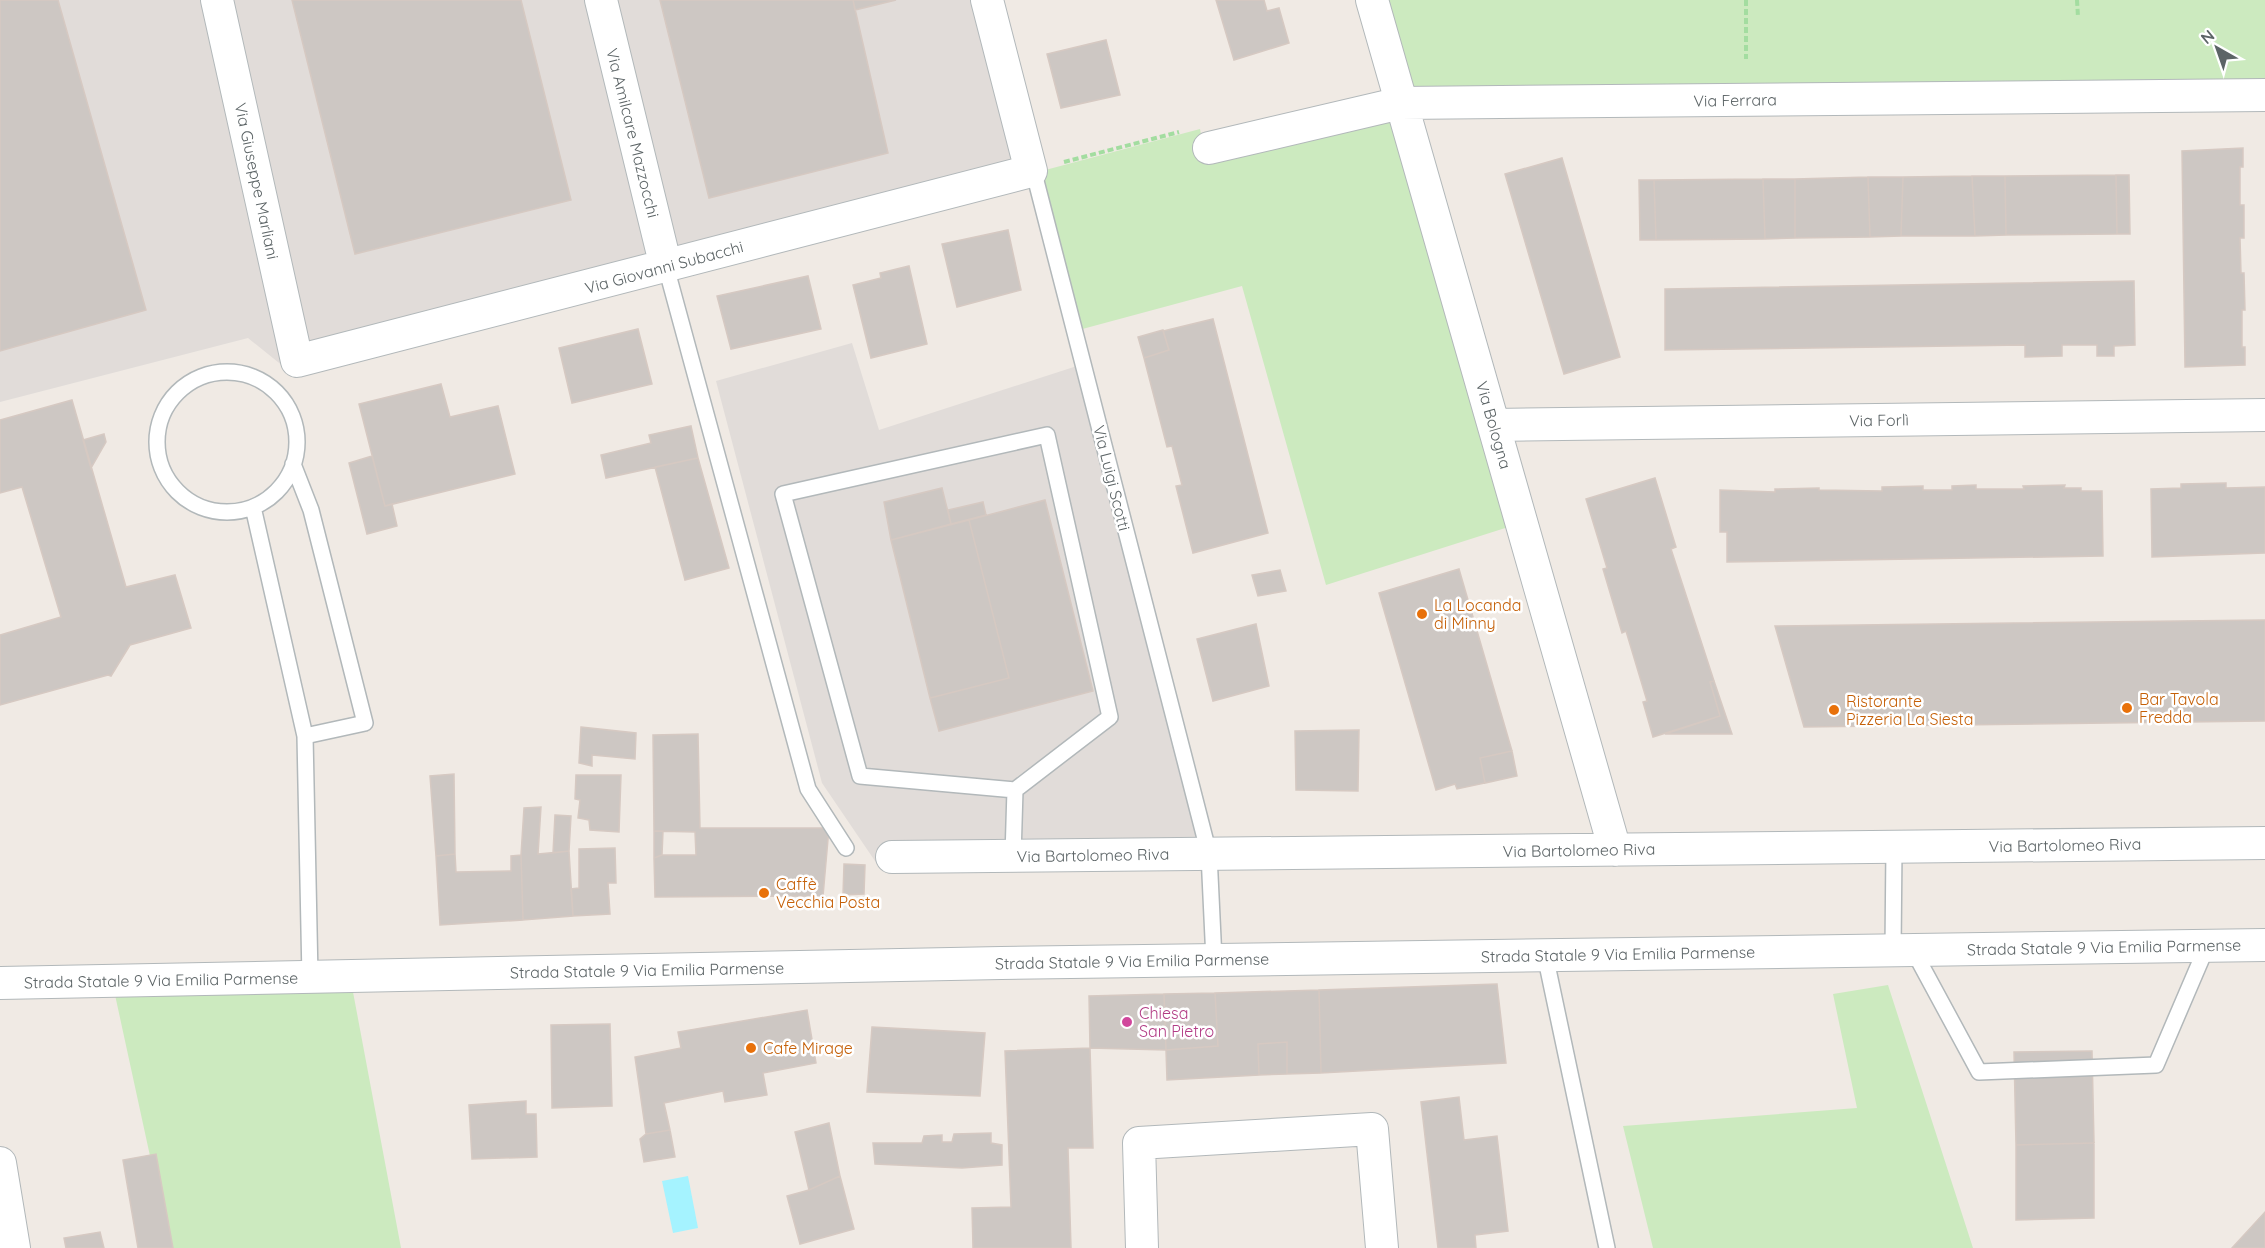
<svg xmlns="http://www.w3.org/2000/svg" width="2265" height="1248" font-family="Quicksand,sans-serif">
  <rect width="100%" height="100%" fill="#f0eae4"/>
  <path fill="#e1dcd9" d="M0 0H987L1034 173 294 375 248 338 0 402Z
    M852 343 879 430 1080 365 1203 846 875 861 822 783 716 381Z"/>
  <path fill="#cceabf" d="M1368 0H2265V85L1397 104 1521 523 1326 585 1242 286 1075 331 1034 173 1200 129 1204 151 1396 104Z
    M350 976 401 1248H170L112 981Z
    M1888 985 1973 1248H1653L1623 1126 1857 1108 1833 994Z"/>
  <path fill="#a5f3ff" d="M688 1176 698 1228 673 1233 662 1181Z"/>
  <path fill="#cdc7c3" stroke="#d6c9c2" stroke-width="1.5" d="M0 0H58L146 310 0 351Z
    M292 0H521L571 200 355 254Z
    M660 0H853L888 153 709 198Z
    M853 0H896L855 10Z
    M1216 0H1264L1267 11 1279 8 1289 43 1234 60Z
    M1106 40 1120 95 1061 108 1047 54Z
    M2243 148V167H2240V205H2244V238H2240L2241 273H2244L2245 310H2242V347H2245V365L2185 367 2182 151Z
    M1562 158 1620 357 1564 374 1505 174Z
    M2116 175H2129L2130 234H2117Z
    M2116 175 2117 234 2006 235 2005 176Z
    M1972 176H2005L2006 235 1975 236Z
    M1972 176 1975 236H1901L1903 177Z
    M1868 177H1903L1901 236 1870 237Z
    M1868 177 1870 237 1795 238V179Z
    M1763 179H1795V238L1765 239Z
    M1763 179 1765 239 1656 240 1654 180Z
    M1639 180H1654L1656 240H1640Z
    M1008 230 1021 290 957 307 942 244Z
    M909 266 927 344 871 358 853 285 881 278 880 273Z
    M808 276 821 329 731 349 717 296Z
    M2134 281 2135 345 2114 346V356H2097V345H2062V356L2025 357V345L1665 350V289Z
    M1213 319 1268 533 1193 553 1176 486 1182 485 1172 446 1167 447 1144 358 1169 350 1163 331Z
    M638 329 652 384 572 403 559 348Z
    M1163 330 1169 350 1144 358 1138 337Z
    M441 384 450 417 498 406 515 474 385 506 359 404Z
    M72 400 126 587 175 575 191 628 130 645 111 676 108 675 0 705V635L61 617 22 487 0 493V420Z
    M691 426 698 458 606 478 601 455 651 443 649 435Z
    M104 434 106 442 91 468 83 440Z
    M372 456 385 506 392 504 397 526 367 534 349 463Z
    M698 458 729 568 685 580 655 467Z
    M1655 478 1676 547 1671 549 1714 681 1710 682 1720 716 1653 737 1643 702 1647 701 1626 631 1622 633 1603 569 1607 568 1586 499Z
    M2226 483V488L2265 487V553L2152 557 2151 489 2181 488V484Z
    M1976 485V489H2024L2023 486 2065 485 2064 488H2081V491H2102L2103 556 1727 562V532H1720V490L1775 492V489L1819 488V490L1882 491V487L1923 486V490H1952V486Z
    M942 488 951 524 891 540 884 502Z
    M1045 500 1093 691 939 731 930 698 1009 678 969 520Z
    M983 502 986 515 951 524 948 510Z
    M969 520 1009 678 930 698 891 540Z
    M1459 569 1512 751 1480 758 1485 783 1457 789 1455 784 1436 790 1379 593Z
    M1280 570 1286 591 1258 596 1252 575Z
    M2265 620V721L1804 727 1775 626Z
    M1256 624 1269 686 1213 701 1197 639Z
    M1714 681 1732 734H1665L1720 716 1710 682Z
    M581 727 636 733 635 759 592 755V766L579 763Z
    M1359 730 1358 791 1296 790 1295 731Z
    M698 734 700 828H829L823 896 655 897 654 858 662 855H696L695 832 654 831 653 735Z
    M1512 751 1517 776 1485 783 1480 758Z
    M454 774 455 854 436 856 430 776Z
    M576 775H621L619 832 590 830 589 820 578 818 580 800 575 799Z
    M541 807 538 854 569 851 573 916 523 920 521 855 524 808Z
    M555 815 571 816 569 851 553 853Z
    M654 831H663L662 855 654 858Z
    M615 848 616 883H608L610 914 573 916 571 889 579 888V849Z
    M455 854 456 872 511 871V856L521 855 523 920 440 925 436 856Z
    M844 864 865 865 864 894 843 895Z
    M1497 984 1506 1063 1321 1073 1319 990Z
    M1319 990 1321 1073 1287 1074V1042L1258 1044 1259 1075 1167 1080 1166 1050 1218 1046 1215 993Z
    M1215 993 1218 1046 1166 1050 1164 994Z
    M1164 994 1166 1050 1090 1048 1089 996Z
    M807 1010 816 1063 763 1073 767 1095 725 1102 723 1091 664 1103 670 1130 646 1134 635 1057 681 1048 678 1032Z
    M610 1024 612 1106 552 1108 551 1025Z
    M872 1027 985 1033 980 1096 867 1092Z
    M1287 1042V1074L1259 1075 1258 1044Z
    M1090 1048 1093 1148H1068L1071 1248H973L972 1208 1011 1207 1005 1051Z
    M2092 1051 2094 1143 2016 1145 2014 1052Z
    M1459 1097 1464 1140 1497 1136 1508 1231 1475 1235 1476 1248H1438L1421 1102Z
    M526 1101V1114H536L537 1157 472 1159 469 1105Z
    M829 1123 840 1176 809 1190 795 1132Z
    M670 1130 675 1157 644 1162 640 1139 646 1134Z
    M991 1133V1143L1002 1145V1165L962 1168 875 1164 873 1143H922L924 1136 942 1135V1142H952L954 1134Z
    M2094 1143V1218L2016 1220V1145Z
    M156 1154 173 1248H138L123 1160Z
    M840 1176 854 1229 800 1244 787 1196 809 1190Z
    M2265 1212V1248H2232Z
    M100 1232 104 1248H66L64 1238Z"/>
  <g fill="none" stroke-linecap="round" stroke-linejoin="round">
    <defs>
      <path id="lane" d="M1031 171 1034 173 1209 854 1214 960
        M666 267 808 789 846 848
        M157 442a70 70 0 1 1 140 0a70 70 0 1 1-140 0Z
        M293 464 311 510 365 723 305 736
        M253 507 305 736 310 977
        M1013 856 1015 790 1110 717 1047 435 783 494 860 776 1015 790
        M1893 950 1894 847
        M1913 950 1979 1072 2156 1065 2207 946
        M1545 955 1607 1248"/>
      <path id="street" d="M217 0 297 361 1031 171 987 0
        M601 0 666 267
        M1372 0 1615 850
        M1209 148 1401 103 2265 95
        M1494 425 2265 415
        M892 857 2265 843
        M0 983 1001 963 2265 945
        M0 1163 14 1248
        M1142 1248 1139 1143 1372 1129 1382 1248"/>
    </defs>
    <use href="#lane" stroke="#b2b8ba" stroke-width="18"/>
    <use href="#street" stroke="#b2b8ba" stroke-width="34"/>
    <path stroke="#a3dda0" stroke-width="4" stroke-dasharray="6 3" stroke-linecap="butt" d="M1746 0V59
      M2077 0 2078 17
      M1064 162 1179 132"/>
    <use href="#lane" stroke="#fff" stroke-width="15"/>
    <use href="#street" stroke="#fff" stroke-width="32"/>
  </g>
  <g fill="#e8710a" stroke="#fff" stroke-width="2">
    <circle cx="1422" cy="614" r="6"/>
    <circle cx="2127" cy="708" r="6"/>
    <circle cx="1834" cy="710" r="6"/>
    <circle cx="764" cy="893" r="6"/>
    <circle cx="751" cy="1048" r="6"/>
  </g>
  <circle fill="#d1479c" stroke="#fff" stroke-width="2" cx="1127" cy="1022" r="6"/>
  <g text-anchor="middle" stroke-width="5" stroke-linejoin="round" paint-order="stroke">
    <g font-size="16" fill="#5c6466" stroke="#fff">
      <text transform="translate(1735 100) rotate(-1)" y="6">Via Ferrara</text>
      <text transform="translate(633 133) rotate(76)" y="6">Via Amilcare Mazzocchi</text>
      <text transform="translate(257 181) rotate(78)" y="6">Via Giuseppe Marliani</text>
      <text transform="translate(664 267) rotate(-15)" y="6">Via Giovanni Subacchi</text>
      <text transform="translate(1879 420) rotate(-1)" y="6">Via Forlì</text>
      <text transform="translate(1494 425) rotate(74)" y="6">Via Bologna</text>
      <text transform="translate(1112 478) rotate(76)" y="6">Via Luigi Scotti</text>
      <text transform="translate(2065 845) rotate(-1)" y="6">Via Bartolomeo Riva</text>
      <text transform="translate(1579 850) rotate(-1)" y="6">Via Bartolomeo Riva</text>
      <text transform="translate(1093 855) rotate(-1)" y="6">Via Bartolomeo Riva</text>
      <text transform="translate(2104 947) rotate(-1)" y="6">Strada Statale 9 Via Emilia Parmense</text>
      <text transform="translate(1618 954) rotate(-1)" y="6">Strada Statale 9 Via Emilia Parmense</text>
      <text transform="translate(1132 961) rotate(-1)" y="6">Strada Statale 9 Via Emilia Parmense</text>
      <text transform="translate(647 970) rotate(-1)" y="6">Strada Statale 9 Via Emilia Parmense</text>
      <text transform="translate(161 980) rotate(-1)" y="6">Strada Statale 9 Via Emilia Parmense</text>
    </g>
    <g font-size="16" fill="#c56008" stroke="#fff" text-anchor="start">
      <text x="1434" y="611">La Locanda<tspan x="1434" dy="18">di Minny</tspan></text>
      <text x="2139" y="705">Bar Tavola<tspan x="2139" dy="18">Fredda</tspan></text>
      <text x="1846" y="707">Ristorante<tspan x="1846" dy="18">Pizzeria La Siesta</tspan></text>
      <text x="776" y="890">Caffè<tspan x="776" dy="18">Vecchia Posta</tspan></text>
      <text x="763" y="1054">Cafe Mirage</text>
    </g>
    <g font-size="16" fill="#b23c85" stroke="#fff" text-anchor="start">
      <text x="1139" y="1019">Chiesa<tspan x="1139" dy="18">San Pietro</tspan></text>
    </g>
  </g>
  <g transform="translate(2217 48) rotate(320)" stroke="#ffffff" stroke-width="4.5" paint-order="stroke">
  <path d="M0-4.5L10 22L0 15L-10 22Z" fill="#5c6466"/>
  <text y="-9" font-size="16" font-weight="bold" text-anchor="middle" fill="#5c6466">N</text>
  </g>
</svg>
